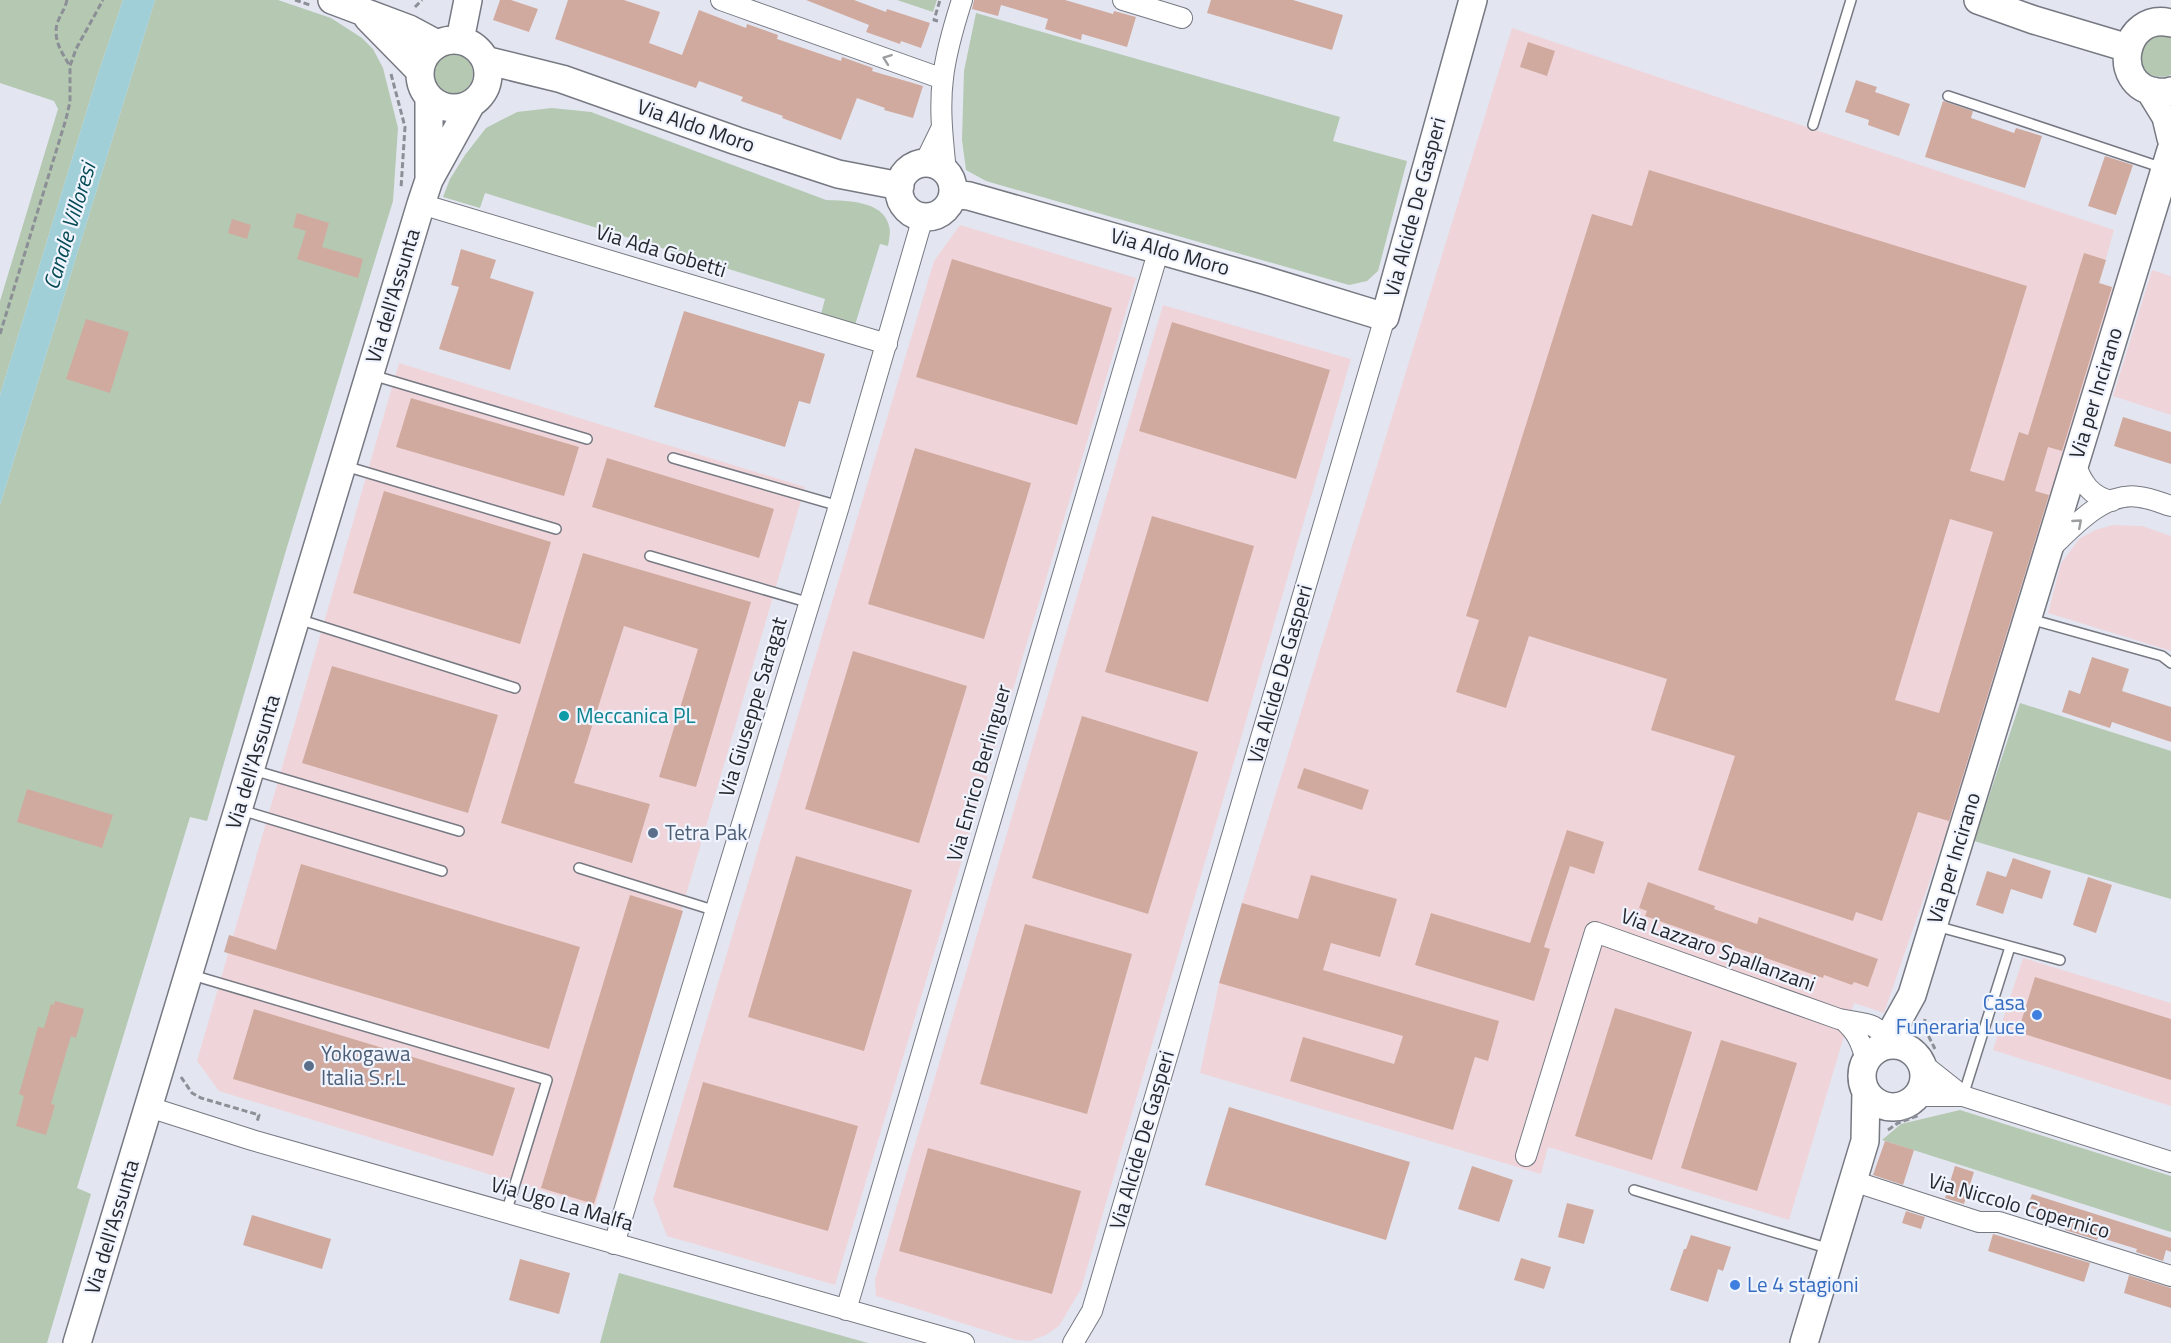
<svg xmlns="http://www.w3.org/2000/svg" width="2171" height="1343" font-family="'Titillium Web',sans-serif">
  <rect width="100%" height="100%" fill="#e3e6f1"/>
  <path fill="#efd5da" d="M1512 28 2114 230 2099 283 2114 288 1950 822 1884 1013 1854 1003 1789 1220 1548 1147 1541 1174 1200 1073 1219 983 1242 903Z
    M960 225 1136 278 835 1285 667 1236 653 1200 934 261Z
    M2152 270 2171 276V415L2113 396Z
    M1163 305 1351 359 1081 1289 1059 1326 1046 1335 1030 1341 1016 1340 876 1296 875 1280Z
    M399 363 805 487 595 1207 219 1091 197 1061Z
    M2113 525 2142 526 2171 536V651L2048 613 2061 563 2071 550 2079 539 2095 530Z
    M2023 958 2171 1003V1106L1993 1050Z"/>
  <path fill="#b4c8b2" d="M0 0H123L97 77 0 395V301L58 109 54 101 0 83Z
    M155 0H278L331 18 362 38 373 49 383 68 398 128 393 201 287 547 207 821 190 817 77 1188 91 1194 47 1343H0V505Z
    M897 0H937L933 12Z
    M976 13 1340 117 1333 141 1407 161 1378 271 1367 281 1349 285 986 181 966 170 962 140 964 71Z
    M2156 35 2171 36V75C2159 80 2140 75 2140 58 2140 54 2143 48 2144 43Z
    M433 74a20 20 0 1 1 40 0a20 20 0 1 1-40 0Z
    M552 108 591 112 826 200C846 201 883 200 889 226 891 232 889 240 888 246L880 244 855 325 821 314 825 299 485 193 480 208 443 197 450 179 465 155 486 128 517 112Z
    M2020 703 2171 751V899L1974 841Z
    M1960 1110 2171 1176V1232L1882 1140 1901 1124Z
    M619 1273 868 1343H600Z"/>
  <path fill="#a1cfd7" d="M123 0H155L0 505V395L97 77Z"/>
  <path fill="#d1aa9f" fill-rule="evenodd" d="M500 0H511L538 9 529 32 493 20Z
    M568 0H624L660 12 649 43 682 55 699 10 746 28 747 24 778 35 777 39 841 61 842 57 873 68 872 71 923 86 913 118 884 110 885 108 857 98 841 140 782 118 783 116 741 101 743 97 699 81 696 88 555 39Z
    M806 0H854L886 12 887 9 930 23 921 48 901 41 900 44 866 32 869 25Z
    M974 0H1065L1113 14 1114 11 1136 17 1127 47 1082 34 1081 40 1045 29 1048 19 1001 5 998 16 972 9Z
    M1211 0H1293L1343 15 1332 50 1207 13Z
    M1528 42 1555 51 1547 76 1520 67Z
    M1856 80 1877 87 1875 92 1910 104 1899 136 1868 125 1869 120 1845 112Z
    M1943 101 1973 111 1971 118 2014 133 2016 128 2042 136 2025 188 1925 157Z
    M2105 156 2133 165 2116 215 2088 206Z
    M1649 170 2027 286 1970 471 2004 481 2019 432 2028 435 2084 253 2106 260 2099 283 2112 287 2062 451 2048 447 2035 491 2049 495 1949 821 1918 812 1882 921 1856 912 1853 921 1698 870 1735 756 1651 730 1667 679 1529 636 1506 708 1456 692 1479 620 1466 616 1592 214 1632 226ZM1950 519 1993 532 1939 713 1895 700Z
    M297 213 329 223 322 247 363 259 358 278 297 259 306 231 293 227Z
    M232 219 251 225 247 239 228 233Z
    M461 249 496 260 490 278 534 292 510 370 439 349 459 287 451 285Z
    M952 259 1112 308 1077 425 916 377Z
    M684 311 825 354 810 404 799 401 785 447 654 407Z
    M86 319 129 332 110 393 66 379Z
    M1172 322 1330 370 1296 479 1139 431Z
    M411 398 579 447 564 496 396 447Z
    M2123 417 2171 432V464L2114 446Z
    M915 448 1031 483 984 639 868 604Z
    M607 458 774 509 759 558 592 507Z
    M384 491 551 542 520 644 353 593Z
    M1152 516 1254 546 1208 702 1105 672Z
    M583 553 751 602 696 787 659 777 698 649 624 626 574 783 650 804 632 863 501 823Z
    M853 651 967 686 919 843 805 809Z
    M2092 657 2129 669 2122 691 2171 707V742L2112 722 2110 728 2062 712 2069 690 2080 694Z
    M332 666 498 715 468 813 302 763Z
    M1082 716 1198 752 1148 914 1032 878Z
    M1304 768 1369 790 1362 810 1297 788Z
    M27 789 113 815 102 848 17 822Z
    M1567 830 1604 842 1594 874 1570 866 1544 947 1550 949 1534 1001 1415 965 1431 913 1530 943Z
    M796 856 912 890 864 1051 748 1017Z
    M2013 858 2051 871 2042 899 2011 889 2003 914 1976 905 1987 871 2006 877Z
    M301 864 580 947 549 1049 224 952 229 935 276 950Z
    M1311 875 1397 899 1380 957 1331 943 1323 970 1499 1021 1488 1061 1475 1057 1453 1130 1290 1081 1303 1037 1394 1064 1403 1036 1219 983 1242 903 1298 919Z
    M2088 877 2112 885 2096 933 2073 925Z
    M1648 882 1715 906 1714 909 1757 924 1759 917 1878 959 1868 987 1854 982 1852 985 1824 975 1823 978 1645 916 1647 911 1639 908Z
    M630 895 683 911 594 1204 541 1188Z
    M1025 924 1132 954 1087 1114 980 1084Z
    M2035 977 2171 1019V1080L2018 1032Z
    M55 1001 84 1009 76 1038 71 1036 51 1104 55 1105 46 1135 16 1126 24 1096 19 1094 38 1027 44 1028 51 1004 54 1005Z
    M1615 1008 1692 1032 1652 1160 1575 1136Z
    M254 1009 515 1088 493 1156 233 1079Z
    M1721 1040 1797 1063 1757 1191 1681 1168Z
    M703 1082 858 1126 828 1231 673 1187Z
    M1229 1107 1410 1162 1386 1240 1205 1185Z
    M1885 1141 1914 1150 1903 1185 1873 1175Z
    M928 1148 1081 1191 1052 1294 899 1251Z
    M1472 1166 1513 1180 1499 1222 1458 1209Z
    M1955 1166 1974 1172 1964 1204 1945 1198Z
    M2032 1194 2171 1238V1252L2166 1250 2163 1261 2136 1252 2137 1249 2098 1237 2097 1240 2065 1230 2066 1227 2036 1218 2038 1210 2027 1207Z
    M1567 1203 1594 1210 1584 1244 1558 1237Z
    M1906 1211 1925 1217 1921 1229 1902 1223Z
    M252 1215 331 1239 322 1269 243 1245Z
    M1993 1234 2090 1263 2084 1282 1988 1251Z
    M1691 1235 1731 1247 1723 1271 1718 1269 1708 1302 1670 1290 1684 1249H1686Z
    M1521 1258 1551 1267 1544 1289 1514 1280Z
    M520 1259 570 1273 559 1314 509 1300Z
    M2129 1275 2171 1288V1308L2124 1293Z"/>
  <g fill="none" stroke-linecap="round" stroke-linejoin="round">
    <defs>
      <path id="lane" d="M1948 96 2163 168
        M1813 125 1851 0
        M372 375 587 439
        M673 458 839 506
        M345 466 556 529
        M650 556 810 603
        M298 619 515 688
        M2030 619 2162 656 2171 663
        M253 770 459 831
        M241 810 442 871
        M579 868 716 911
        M1936 926 2060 960
        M192 975 547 1080 506 1213
        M1963 1096 2010 947
        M1634 1190 1830 1249"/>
      <path id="street" d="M721 0 943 79
        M1123 0 1182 18
        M924 164 942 127
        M946 172C943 141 939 109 943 78 946 51 954 25 962 0
        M421 204 887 344
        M2075 463C2082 483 2091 497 2112 501
        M2049 550C2072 528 2104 491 2139 497 2150 498 2161 503 2171 506
        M1843 1020C1857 1032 1861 1042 1866 1060
        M1924 1065 1963 1096
        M1918 1096H1963L2171 1162
        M149 1107 252 1140 964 1343
        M1526 1156 1595 932 1839 1019C1866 1025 1873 1019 1891 1044
        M1853 1181 1979 1222H1999L2171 1276
        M614 1244 839 506 923 217
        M846 1310 1159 249
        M1073 1343 1092 1311 1385 317"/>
      <path id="secondary" d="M332 0 409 29 437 44
        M1978 0 2034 20 2128 48
        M368 18 419 70
        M2171 23C2123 11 2109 86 2157 92 2163 92 2166 93 2171 91
        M420 74a34 34 0 1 1 68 0a34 34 0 1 1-68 0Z
        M460 40 468 0
        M485 60 562 79 737 141 838 174 900 186
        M2150 91 2166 117 2171 138
        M899 190a27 27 0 1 1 54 0a27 27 0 1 1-54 0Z
        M429 176V99
        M953 194 969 196 1261 279 1385 317 1473 0
        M1891 1044 1892 1031 1912 995 2171 150
        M1862 1076a31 31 0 1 1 62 0a31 31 0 1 1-62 0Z
        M77 1343 421 204 429 180 471 104
        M1804 1343 1865 1141 1866 1092"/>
    </defs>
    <use href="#lane" stroke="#767982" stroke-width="12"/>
    <use href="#street" stroke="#767982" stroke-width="22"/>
    <use href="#secondary" stroke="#767982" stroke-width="30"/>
    <path stroke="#8c8f96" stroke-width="3" stroke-dasharray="6 3" stroke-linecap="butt" d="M67 0C65 9 60 15 57 24 53 40 62 53 70 66
      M295 0 310 5
      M415 7 422 0
      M938 21 934 20 940 0
      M391 74 405 127 401 188
      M0 334 66 119 70 102V66L76 49 103 0
      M1925 1019 1924 1027 1935 1049
      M181 1077 192 1093 201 1098 259 1115 257 1122
      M1888 1130 1898 1123 1920 1115"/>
    <use href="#lane" stroke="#fff" stroke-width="9"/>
    <use href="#street" stroke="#fff" stroke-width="20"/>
    <use href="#secondary" stroke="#fff" stroke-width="27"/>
  </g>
  <defs><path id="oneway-chevron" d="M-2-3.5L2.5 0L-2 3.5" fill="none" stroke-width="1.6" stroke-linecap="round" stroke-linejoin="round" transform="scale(1.5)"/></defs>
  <g stroke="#9d9ea0">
    <use href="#oneway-chevron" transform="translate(887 59) rotate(-160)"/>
    <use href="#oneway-chevron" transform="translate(2078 523) rotate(-41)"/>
  </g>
  <circle fill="#0f9aa8" stroke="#f0f4ff" stroke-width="2" cx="564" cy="716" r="6"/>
  <g fill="#5c6f8a" stroke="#f0f4ff" stroke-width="2">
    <circle cx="653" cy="833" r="6"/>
    <circle cx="309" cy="1066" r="6"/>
  </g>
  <g fill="#3f7fe0" stroke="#f0f4ff" stroke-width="2">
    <circle cx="2037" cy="1015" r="6"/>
    <circle cx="1735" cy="1285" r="6"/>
  </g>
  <g text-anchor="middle" stroke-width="4.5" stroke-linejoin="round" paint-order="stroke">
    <g font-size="21" fill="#26282c" stroke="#f0f4ff">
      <text transform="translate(696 126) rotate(19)" y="7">Via Aldo Moro</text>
      <text transform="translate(1415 207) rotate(-75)" y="7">Via Alcide De Gasperi</text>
      <text transform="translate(661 251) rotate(17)" y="7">Via Ada Gobetti</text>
      <text transform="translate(1170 252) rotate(16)" y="7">Via Aldo Moro</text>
      <text transform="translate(393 296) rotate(-73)" y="7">Via dell'Assunta</text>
      <text transform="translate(2096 393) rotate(-73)" y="7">Via per Incirano</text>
      <text transform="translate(1280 674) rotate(-74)" y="7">Via Alcide De Gasperi</text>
      <text transform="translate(753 707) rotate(-73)" y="7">Via Giuseppe Saragat</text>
      <text transform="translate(253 762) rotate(-73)" y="7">Via dell'Assunta</text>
      <text transform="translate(979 773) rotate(-74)" y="7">Via Enrico Berlinguer</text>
      <text transform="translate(1954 858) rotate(-73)" y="7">Via per Incirano</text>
      <text transform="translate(1718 950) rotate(20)" y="7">Via Lazzaro Spallanzani</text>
      <text transform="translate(1142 1140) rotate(-74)" y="7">Via Alcide De Gasperi</text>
      <text transform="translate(562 1204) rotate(16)" y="7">Via Ugo La Malfa</text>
      <text transform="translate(2019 1206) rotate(16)" y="7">Via Niccolo Copernico</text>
      <text transform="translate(112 1227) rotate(-73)" y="7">Via dell'Assunta</text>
    </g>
    <g font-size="21" fill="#0d838f" stroke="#f0f4ff" text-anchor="start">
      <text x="576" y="723">Meccanica PL</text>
    </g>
    <g font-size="21" fill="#4e5e75" stroke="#f0f4ff" text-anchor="start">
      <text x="665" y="840">Tetra Pak</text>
      <text x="321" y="1061">Yokogawa<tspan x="321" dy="24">Italia S.r.L</tspan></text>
    </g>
    <g font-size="21" fill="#366cbe" stroke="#f0f4ff" text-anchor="end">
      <text x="2025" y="1010">Casa<tspan x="2025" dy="24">Funeraria Luce</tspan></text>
      <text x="1747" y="1292" text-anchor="start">Le 4 stagioni</text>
    </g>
    <g font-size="22" font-style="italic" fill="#054b54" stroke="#f0f4ff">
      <text transform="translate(69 226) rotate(-73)" y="8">Canale Villoresi</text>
    </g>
  </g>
</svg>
